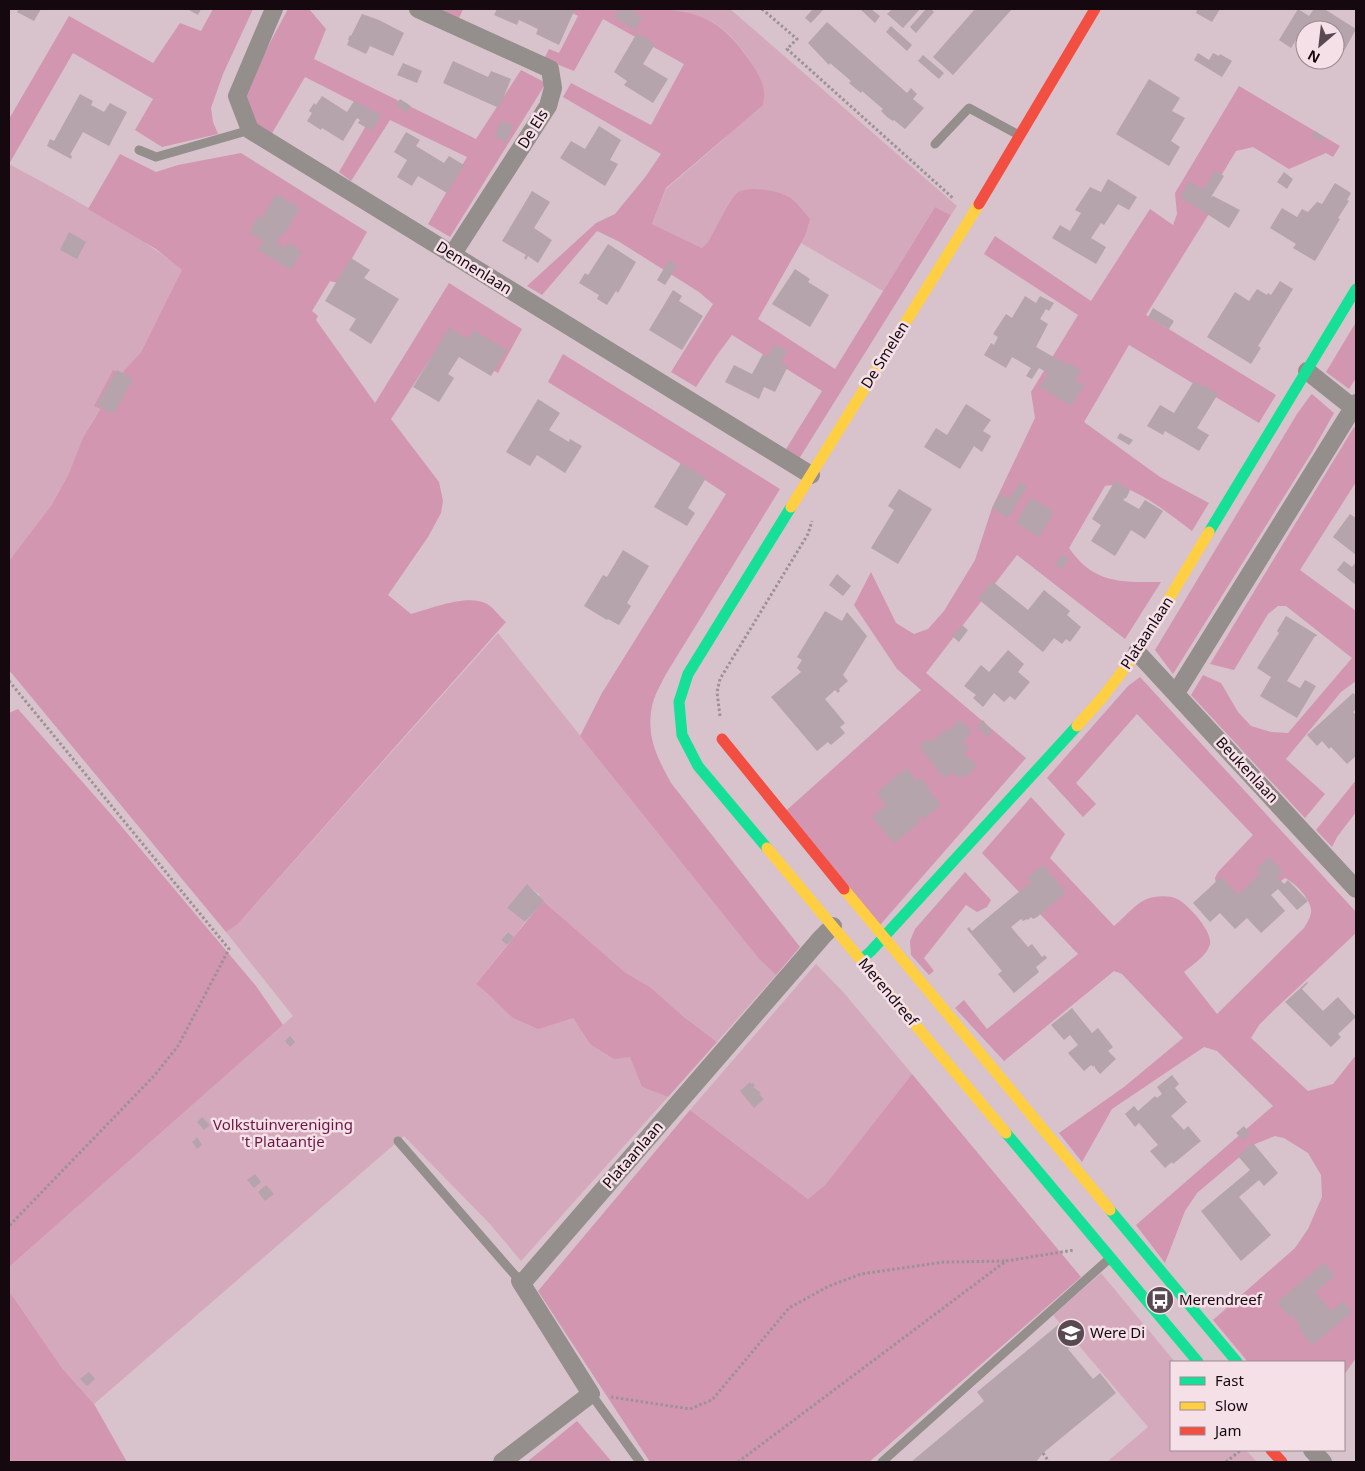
<svg xmlns="http://www.w3.org/2000/svg" width="1365" height="1471" font-family="'Noto Sans',sans-serif">
  <rect width="100%" height="100%" fill="#d8c2cb"/>
  <path fill="#d5a9bc" d="M666 9H730L957 206 951 215 935 207 883 291 801 243 805 236 763 190 747 189 737 193 708 242 702 248 652 224 666 189 724 139 764 93C753 63 735 31 704 18 692 14 678 12 666 9Z
    M9 164C68 196 129 228 183 270L141 352 121 374 113 371 95 406 100 409C86 429 79 453 69 475 54 507 30 534 9 561Z
    M498 633 759 959 776 975 717 1042 684 1017 650 987 626 973 543 901 539 897 540 895 527 885 507 908 525 922 514 937 508 932 501 940 507 945 476 984 489 995 573 1018 590 1044 630 1056 642 1087 668 1097 521 1261 490 1224 404 1136 94 1404 62 1368 9 1291V1267L293 1016 226 932 237 925Z
    M816 964 844 993 912 1074 825 1185 808 1199 690 1110Z
    M1101 1273 1175 1362H1171V1450H1246L1257 1462H1107L1148 1427 1053 1315Z"/>
  <path fill="#d296b1" d="M213 9H253L223 74 211 108 213 122 218 134 162 147 135 130 153 99 73 53 9 164V119L69 16 153 63 180 23 201 31Z
    M288 9H309L326 29 314 59 476 139 521 70 546 83 450 237 428 224 467 157 390 120 351 181 339 172 374 112 305 77 271 135 258 126 244 99 258 65Z
    M428 9H463L457 23Z
    M568 9C609 9 666 3 704 18 722 26 736 41 746 56 753 65 764 81 764 93 765 97 763 101 763 105L666 188 652 224 702 248 708 242C716 229 727 204 736 194 744 185 774 190 785 195 795 199 803 211 810 219L805 236 758 319 835 369 935 207 951 215 797 462 783 454 822 391 732 335 717 355 696 387 671 372 713 304 699 292 618 241 597 231 542 295 527 286 596 223 615 214 646 176 661 154 563 97 571 83 651 125 684 64 603 19 574 71 544 59 549 49 559 53 578 16 567 10Z
    M1239 86 1340 146 1333 157 1326 153 1289 169 1253 147 1236 151 1204 204 1212 209 1146 315 1276 395 1259 423 1129 345 1084 422 1160 477 1209 503 1192 531C1173 517 1129 480 1105 486L1069 548C1094 584 1120 582 1161 582L1125 639 1017 555 926 673 1026 758 880 925 779 817 921 690 897 669 854 605 871 572 896 623 914 634 928 629 944 611 975 560 992 508 1035 418 1031 392 1078 315 984 254 995 236 1091 301 1150 209 1173 225 1177 214 1175 193Z
    M241 153 367 232 338 283 330 281 312 311 318 316 316 320 375 403 449 283 522 329 498 373 442 341 391 419 439 482 443 501 441 513 428 537 388 595 411 614C430 609 468 593 487 604 494 608 500 617 506 622L237 925 226 932 9 670V561L51 506 68 476 83 438 100 409 94 406 113 370 121 374 141 352 182 270 156 249 88 209 120 154 156 172 178 165Z
    M1356 322V378L1349 389 1326 372Z
    M563 354 780 489 666 674C661 684 654 696 652 706 646 737 657 757 671 783L800 947 776 975 759 959 580 736 602 693 726 494 678 462 548 382Z
    M1312 394 1334 413 1312 452 1173 674 1155 650 1297 414 1310 396Z
    M1354 427 1356 429V482L1300 570 1356 611V681L1341 692 1286 759 1325 794 1305 818 1191 695 1203 675 1221 683 1238 712 1251 726 1271 732 1288 733 1352 658 1286 606H1278L1268 614 1234 670 1210 664Z
    M1140 677 1356 912V933L1273 1011 1259 1025 1251 1038 1308 1091 1333 1084 1356 1055V1358L1344 1375V1362H1248L1213 1320 1295 1248 1308 1229 1322 1197 1321 1175 1308 1153 1284 1138 1275 1136 1255 1144 1197 1193 1185 1211 1165 1263 1136 1225 1273 1106 1217 1051 1204 1047 1112 1109 1082 1162 1059 1133 1124 1087 1183 1038 1122 974 1114 971 1004 1061 955 1008 964 1000 987 1029 1078 954 982 853 1031 797 1065 834 1050 858 1114 926C1123 919 1137 902 1147 899 1155 896 1169 895 1177 899 1188 904 1213 932 1210 944 1207 956 1193 964 1184 972L1217 1014 1304 928C1307 923 1312 916 1311 909 1309 897 1295 883 1285 878L1260 896 1245 904 1216 883 1215 878 1218 872 1253 835 1137 714 1076 783 1096 804 1083 817 1047 778 1128 686Z
    M18 709 116 820 256 986 283 1025 9 1267V713Z
    M1356 780V812L1337 837 1332 847 1316 830Z
    M965 872 991 900 987 907 977 912 966 905 924 958 934 971 929 975 911 955 910 941 915 929Z
    M543 901 626 973 650 987 684 1017 717 1042 668 1097 642 1087 630 1057 614 1059 590 1044 573 1018 538 1029 513 1018 489 995 476 984Z
    M912 1074 1081 1277 869 1462H650L538 1291 690 1110 808 1199 825 1185Z
    M9 1291 62 1368 94 1404 127 1462H9Z
    M577 1421 612 1462H526H527Z"/>
  <path fill="#b5a4ab" d="M19 9H41L34 21 17 12Z
    M187 9H201L198 15Z
    M497 9H575L559 45 536 34 538 29 519 20 517 25 494 15Z
    M619 9H629L642 17 635 30 614 17Z
    M813 9H824L811 23 805 18Z
    M860 9H871L880 16 875 23Z
    M892 9H920L903 28 887 14Z
    M926 9H931L934 12 916 33 910 27Z
    M975 9H1012L953 75 933 57Z
    M1194 9H1220L1212 22 1196 13 1197 10Z
    M1298 9 1309 16 1314 9H1327L1326 10 1356 29 1339 60 1335 58V30H1305V46L1296 40 1291 48 1279 40Z
    M362 14 379 20 404 33 393 56 370 46 366 54 347 45 349 40H348L350 35 351 36Z
    M827 22 907 93 911 88 917 94 913 99 924 108 905 129 894 120 893 121 887 117 881 111 883 109 862 91 861 93 849 83 851 81 830 63 829 65 808 43Z
    M891 26 912 45 907 51 886 32Z
    M637 33 655 44 643 64 668 79 653 103 624 85 627 81 614 72Z
    M1198 53 1209 60 1213 53 1219 56 1220 54 1232 61 1222 77 1194 60Z
    M923 55 944 73 939 79 918 61Z
    M453 61 488 77 491 71 511 79 499 108 443 83Z
    M403 63 422 71 417 83 397 75Z
    M1149 79 1180 98 1172 111 1185 118 1171 141 1180 147 1169 166 1116 134Z
    M80 94 93 101 91 105 104 112 110 103 127 112 109 146 83 132 70 155 72 156 71 159 47 146 50 139 54 141Z
    M322 96 347 112 354 101 381 115 372 131 358 123 360 120 357 118 343 141 322 128 321 130 307 121 312 113 309 111 314 103 316 105Z
    M400 99 411 106 407 112 396 106Z
    M501 121 513 126 506 142 494 136Z
    M599 126 621 140 610 160 618 164 605 186 560 158 571 141 585 149Z
    M1315 131 1325 138 1322 142 1312 135Z
    M406 132 420 140 416 146 444 163 449 156 464 165 447 193 418 176 412 186 397 177 407 160 394 152Z
    M1215 170 1224 176 1211 197 1213 196 1240 210 1229 228 1180 197 1189 181 1203 190Z
    M1284 172 1293 179 1287 189 1277 182Z
    M1108 179 1137 197 1129 210 1118 204 1104 225 1101 223 1091 238 1106 247 1096 264 1052 238 1060 225 1070 231 1081 213 1075 210 1090 187 1101 192Z
    M1335 183 1351 193 1347 200 1349 201 1338 218 1340 219 1315 261 1293 248 1296 244 1270 228 1282 208 1297 217 1302 209 1308 212 1317 202 1322 204Z
    M532 191 550 202 534 228 552 240 538 263 528 256 526 260 524 258 526 255 502 241Z
    M276 194 300 208 285 233 283 232 276 243 284 248 288 243 302 251 291 270 258 250 263 241 249 232 258 216 262 218Z
    M69 232 86 242 77 259 60 250Z
    M608 244 636 262 618 293 616 291 607 305 597 299 599 295 579 283 585 273 588 275Z
    M351 258 370 270 364 278 399 299 371 344 349 330 356 319 325 301Z
    M669 260 677 266 665 285 657 280Z
    M795 269 810 279 808 282 829 295 810 327 772 304Z
    M1280 281 1293 289 1258 346 1261 348 1251 364 1207 337 1235 292 1249 301 1257 289 1267 295 1268 293 1271 295Z
    M673 290 682 296 679 301 703 316 682 350 649 330Z
    M1025 296 1036 303 1040 296 1054 303 1049 311 1046 309 1040 319 1048 324 1036 347 1066 364 1067 362 1081 370 1075 380 1084 385 1071 406 1040 387 1048 373 1039 368 1032 379 1026 376 1031 368 1012 357 1006 368 984 355 991 343 994 345 998 337 993 334 1006 314 1012 318Z
    M1153 308 1174 321 1169 329 1148 317Z
    M449 328 468 339 473 330 507 350 491 376 459 357 448 374 454 378 439 402 413 387Z
    M774 344 787 351 781 363 788 366 775 392 764 387 759 399 725 382 734 365 752 374 763 354 768 356Z
    M117 370 133 379 113 414 97 405Z
    M1194 381 1203 387 1204 385 1218 394 1197 428 1209 435 1199 451 1165 431 1163 435 1147 426 1160 405 1174 413Z
    M538 399 560 413 549 430 569 442 570 439 582 446 565 473 537 455 530 466 506 452Z
    M966 404 991 420 983 431 991 436 982 452 974 446 960 469 924 447 936 428 947 435Z
    M1120 433 1133 440 1129 445 1117 438Z
    M681 463 706 478 688 508 695 513 687 526 654 507Z
    M1115 481 1130 490 1127 497 1123 500 1139 509 1145 500 1163 511 1145 539 1131 530 1115 556 1091 541 1101 525 1092 519Z
    M1020 482 1027 487 1008 518 992 508 1001 493 1009 499Z
    M899 489 932 509 898 564 871 548 894 510 888 506Z
    M1031 498 1054 512 1039 537 1016 523Z
    M1350 514 1356 518V555L1333 537Z
    M623 550 649 566 627 603 631 606 619 625 608 619 607 620 584 606 603 575 607 577Z
    M1062 554 1068 559 1062 569 1055 565Z
    M1344 561 1352 567 1356 562V585L1337 570Z
    M837 574 851 586 843 596 829 585Z
    M992 581 1028 610 1044 590 1070 611 1067 615 1081 627 1070 642 1066 639 1062 644 1054 638 1043 652 978 599Z
    M825 611 842 621 847 612 867 636 843 675 848 681 839 689 840 691 838 693 835 690 825 699 845 723 840 727 845 733 831 745 828 742 817 751 771 697 801 672 797 668 802 660 797 657Z
    M1286 616 1317 635 1316 637 1315 636 1287 681 1300 688 1305 680 1316 686 1297 718 1260 696 1271 677 1257 668 1279 633 1277 631Z
    M962 625 968 630 959 642 952 636Z
    M1008 650 1024 664 1018 672 1030 682 1015 700 1010 696 1004 702 994 693 983 707 973 698 976 695 964 686 981 665 989 672Z
    M1353 693 1356 696V709L1353 712 1356 715V756L1347 764 1331 747 1329 749 1322 741 1317 746 1307 735Z
    M959 719 972 731 963 742 969 748 964 754 977 765 967 777 964 774 960 779 952 772 944 778 919 746 928 739 931 742 947 729 949 731Z
    M983 720 992 732 988 737 977 727Z
    M907 768 915 779 917 781 921 778 925 783 931 790 929 791 941 805 926 817 927 819 925 820 922 816 917 820 919 823 894 843 872 817 886 805 877 793 900 772 901 773Z
    M1269 857 1283 872 1277 876 1284 884 1288 880 1308 901 1297 910 1278 889 1271 895 1285 911 1261 933 1247 918 1235 929 1220 913 1210 922 1193 903 1221 877 1238 895 1261 873 1256 869Z
    M1043 865 1066 893 1037 917 1033 919 1031 917 1028 920 1027 919 1023 921 1021 919 1011 927 1028 947 1032 944 1042 957 1045 955 1047 958 1036 967 1039 972 1014 993 998 974 1002 971 967 929 969 927 972 931 986 919 1032 881 1027 878Z
    M527 884 544 901 525 922 507 908Z
    M508 932 514 937 507 945 501 940Z
    M1307 982 1308 983 1302 989 1323 1011 1338 997 1356 1017 1338 1034 1341 1037 1331 1047 1285 1002Z
    M1072 1008 1092 1033 1098 1028 1113 1047 1108 1051 1116 1059 1100 1074 1095 1068V1065L1094 1067 1091 1065 1084 1071 1068 1053 1078 1045 1070 1035 1064 1040 1051 1025Z
    M290 1036 295 1042 290 1047 285 1041Z
    M1172 1075 1179 1084 1175 1088 1187 1102 1171 1116 1184 1130 1188 1126 1201 1141 1173 1164 1172 1162 1165 1168 1150 1151 1158 1145 1139 1123 1135 1127 1125 1114 1134 1106 1138 1111 1155 1096 1157 1098 1162 1094 1157 1087Z
    M750 1082 751 1084 753 1083 755 1086 753 1087 761 1093 759 1094 764 1099 754 1108 740 1091Z
    M202 1117 210 1125 204 1130 197 1122Z
    M1244 1126 1250 1134 1243 1140 1236 1133Z
    M197 1137 202 1145 197 1149 192 1142Z
    M1253 1143 1278 1173 1264 1186 1259 1180 1239 1197 1271 1235 1241 1261 1201 1211 1250 1170 1238 1156Z
    M255 1174 261 1182 254 1188 247 1180Z
    M266 1185 274 1194 265 1201 258 1192Z
    M1324 1263 1335 1276 1315 1292 1331 1311 1343 1301 1352 1312 1312 1345 1298 1327 1300 1325 1291 1314 1289 1317 1277 1302Z
    M1059 1324 1075 1343 1068 1349 1093 1379 1100 1373 1116 1393 1043 1453 1036 1462H911L984 1401 977 1392Z
    M89 1372 95 1379 87 1386 80 1379Z"/>
  <g fill="none" stroke-linecap="round" stroke-linejoin="round">
    <path stroke="#9c9294" stroke-width="3" stroke-dasharray="2.5 2.5" stroke-linecap="butt" d="M762 9 797 39 787 49 954 199
      M9 681 229 949 178 1046 154 1076 9 1226
      M720 716 717 692 720 679 808 534 812 521
      M611 1397 690 1409 712 1400 789 1308 829 1286 861 1274 944 1262 1006 1261
      M1043 1453 1049 1462
      M738 1462 1006 1261 1074 1250
      M1226 1462 1241 1450"/>
    <path stroke="#948e8d" stroke-width="9" d="M935 144 969 108 1017 134
      M139 150 156 157 250 130
      M398 1141 520 1281
      M591 1394 640 1462
      M882 1462 1110 1258"/>
    <path stroke="#948e8d" stroke-width="18" d="M274 9 237 96 250 130 811 475
      M418 9 550 69 553 88 548 106 452 255
      M1307 371 1356 410
      M1137 652 1356 889
      M1176 693 1356 403
      M1312 1450 1323 1462
      M502 1462 591 1394 520 1281H524L822 937 833 926"/>
    <path stroke="#16e098" stroke-width="11" d="M1209 532 1356 289
      M767 848 698 766 682 735 679 702 688 674 791 507
      M861 960 871 951 1077 726
      M1006 1133 1198 1362
      M1110 1210 1237 1362"/>
    <path stroke="#ffcf43" stroke-width="11" d="M791 507 979 204
      M1077 726 1102 698 1137 652 1209 532
      M767 848 1006 1133
      M844 889 1110 1210"/>
    <path stroke="#f24e42" stroke-width="11" d="M979 204 1095 9
      M722 739 844 889
      M1271 1450 1282 1462"/>
  </g>
  <defs>
    <symbol id="bus-disc" viewBox="-11 -11 22 22"><circle r="9.5" fill="#594950" stroke="#f5e0e8"/><path d="M-5-6H5V4H4V6H2V4H-2V6H-4V4H-5ZM-3.5-4V0h7V-4ZM-3.5 1.2v1.5H-2V1.2ZM2 1.2v1.5H3.5V1.2Z" fill="#fff"/></symbol>
    <symbol id="school-disc" viewBox="-11 -11 22 22"><circle r="9.5" fill="#594950" stroke="#f5e0e8"/><path d="M0-5L7-2L0 1L-7-2ZM-4 1L0 2.5L4 1V4Q0 6-4 4Z" fill="#fff"/></symbol>
  </defs>
  <g fill-rule="evenodd">
    <use href="#bus-disc" x="1144" y="1284" width="32" height="32"/>
    <use href="#school-disc" x="1055" y="1317" width="32" height="32"/>
  </g>
  <g text-anchor="middle" stroke-width="5" stroke-linejoin="round" paint-order="stroke">
    <g font-size="15" fill="#15080e" stroke="#f5e0e8">
      <text transform="translate(533 129) rotate(-58)" y="5">De Els</text>
      <text transform="translate(474 268) rotate(32)" y="5">Dennenlaan</text>
      <text transform="translate(885 355) rotate(-58)" y="5">De Smelen</text>
      <text transform="translate(1147 633) rotate(-57)" y="5">Plataanlaan</text>
      <text transform="translate(1247 770) rotate(47)" y="5">Beukenlaan</text>
      <text transform="translate(888 992) rotate(50)" y="5">Merendreef</text>
      <text transform="translate(633 1155) rotate(-49)" y="5">Plataanlaan</text>
    </g>
    <g font-size="15" fill="#6a1743" stroke="#f5e0e8">
      <text x="283" y="1130">Volkstuinvereniging<tspan x="283" dy="17">'t Plataantje</tspan></text>
    </g>
    <g font-size="15" fill="#15080e" stroke="#f5e0e8" text-anchor="start">
      <text x="1179" y="1305">Merendreef</text>
      <text x="1090" y="1338">Were Di</text>
    </g>
  </g>
  <rect width="1365" height="1471" fill="none" stroke="#15080e" stroke-width="20"/>
  <rect x="1170" y="1361" width="175" height="90" fill="#f5e0e8" stroke="#9b8a91"/>
  <rect x="1180" y="1377" width="25" height="8" fill="#16e098" stroke="#9b8a91"/>
  <text x="1215" y="1386" font-size="15" fill="#15080e">Fast</text>
  <rect x="1180" y="1402" width="25" height="8" fill="#ffcf43" stroke="#9b8a91"/>
  <text x="1215" y="1411" font-size="15" fill="#15080e">Slow</text>
  <rect x="1180" y="1427" width="25" height="8" fill="#f24e42" stroke="#9b8a91"/>
  <text x="1215" y="1436" font-size="15" fill="#15080e">Jam</text>
  <g transform="translate(1320 45) rotate(208)"><circle r="24" fill="#f5e0e8" stroke="#9b8a91"/>
  <path d="M0-4L9 19L0 12L-9 19Z" fill="#594950"/>
  <text y="-8" font-size="14" font-weight="bold" text-anchor="middle" fill="#15080e">N</text>
  </g>
</svg>
